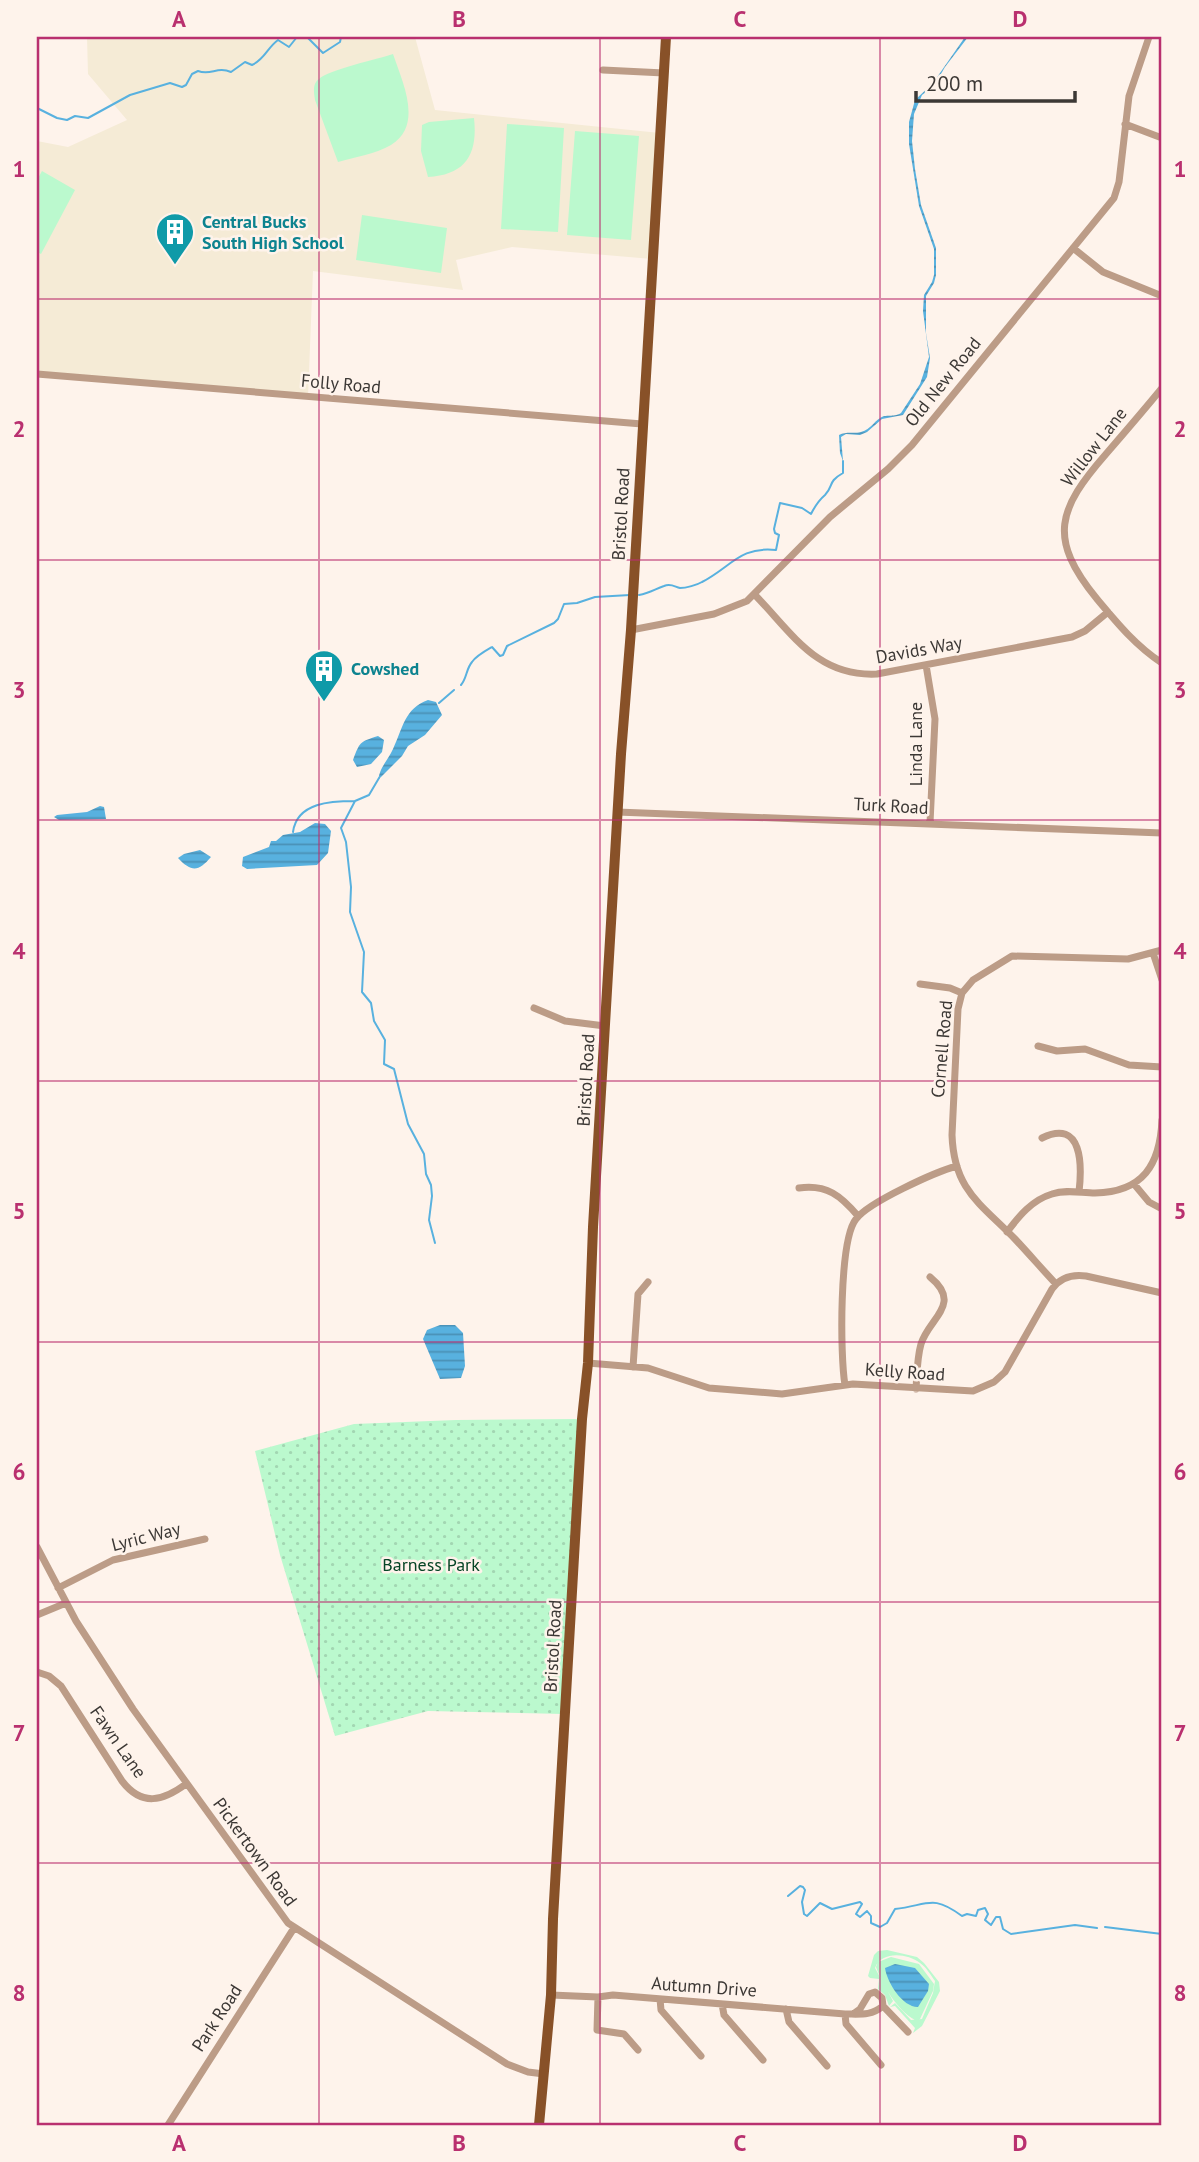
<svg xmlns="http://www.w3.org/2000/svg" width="1199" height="2162" font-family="'PT Sans',sans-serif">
  <defs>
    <pattern id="park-dots" width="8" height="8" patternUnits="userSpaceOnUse" patternTransform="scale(1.75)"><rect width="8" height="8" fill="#bbf9ce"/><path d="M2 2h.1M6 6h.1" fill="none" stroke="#a2d6b2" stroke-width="1.8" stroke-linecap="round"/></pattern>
    <pattern id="water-rules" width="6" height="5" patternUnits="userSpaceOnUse" patternTransform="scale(1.75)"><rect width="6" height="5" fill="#58b1df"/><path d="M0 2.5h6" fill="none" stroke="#4a91b6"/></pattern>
  </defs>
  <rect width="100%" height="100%" fill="#fef3eb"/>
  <path fill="#f5ebd6" d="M87 37H415L435 110 660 133 652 259 512 247 456 260 463 290 313 271 308 397 37 374V141L68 147 127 120 88 74Z"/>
  <path fill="#bbf9ce" d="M393 54C402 81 424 125 391 145 376 154 355 157 338 162L315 100C314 93 312 84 319 79 328 70 378 59 393 54Z
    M474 118C478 154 466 175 428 177L421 151 422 125 429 122Z
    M507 124 564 128 558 232 501 229Z
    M575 131 639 136 631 240 567 235Z
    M42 171 75 190 41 254 37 252V180Z
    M362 215 447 228 441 273 356 260Z
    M887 1950 917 1957 924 1963 939 1982 940 1991 922 2026 913 2033 915 2028 895 2006 890 2007 895 2003 911 2020 922 2019 933 1993 935 1981C930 1974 926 1967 920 1963 907 1953 881 1951 875 1968L893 2001 889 2006 885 1995 878 1989 879 1979 870 1978 868 1976 874 1955 878 1951Z
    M891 1957 919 1964 934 1984 933 1991 920 2019 915 2020C897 2010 883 1986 876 1967L878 1962Z"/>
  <path fill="url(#park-dots)" d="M582 1419 564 1714 428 1711 335 1736 280 1555 255 1451 354 1424 456 1420Z"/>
  <path fill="url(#water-rules)" d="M965 37H968L945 67 934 86 922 95 914 114 912 141 915 169 921 205 936 248V275L934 283 926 296V333L930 358 927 377 903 415 882 419 867 432 860 435 846 434 841 437 843 461 840 453 839 435C847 431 853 434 861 432 871 430 875 419 884 416 891 415 894 417 901 413L920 384 929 357 923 311 924 295 932 282 934 275V249L919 206 909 144V122L915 100 933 83Z
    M428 700 436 702 442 715 425 735 408 746 402 756 378 780C381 765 387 762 393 749 403 728 404 709 428 700Z
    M378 736 384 740 382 752 371 764 357 767 353 760C360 742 359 742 378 736Z
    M100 806 104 807 106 819 59 820 54 817 57 815 87 812Z
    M315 823 325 824 331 831 328 853 317 865 247 869 242 866 243 857 269 847 271 841H276L283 835 300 832Z
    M200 850 211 857C199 871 192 873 178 858L184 854Z
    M440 1325H455L463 1333 465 1366 461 1378 440 1379 423 1339 427 1330Z
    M895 1964 915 1968 929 1984 928 1991 918 2007C902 2007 887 1982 885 1968Z"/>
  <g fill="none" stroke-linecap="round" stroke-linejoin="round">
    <path stroke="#58b1df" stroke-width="2" d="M307 37 323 53 340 42 341 37
      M37 108 57 118 67 120 75 116 88 118 130 95 170 83 182 87 186 85 192 74 198 71C211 76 217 66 231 72L245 62 252 65C265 59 267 48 278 40L289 47 297 37
      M639 595C650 593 655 589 664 586 671 583 675 587 680 588 686 588 697 585 702 582 731 567 740 546 776 550L779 535 775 533 774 529 780 503 802 508 811 514C815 506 818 501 825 495 834 486 827 482 843 473V461
      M461 685C467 678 466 669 472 662 476 656 485 651 492 647L500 656 503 655 507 646 554 623 558 619 564 604 577 603 595 597 630 595
      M439 703 454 690
      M379 778 369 795 355 801 341 828 346 842 351 887 350 912 364 952 362 992 371 1003 374 1021 385 1040 384 1064 394 1069 408 1124 424 1154 426 1174 431 1185 432 1196 429 1220 435 1243
      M293 832C297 802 332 801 355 801
      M788 1896 800 1886 803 1887 805 1890 802 1902 804 1914 807 1916 820 1903 832 1909 860 1902 862 1904 856 1914 860 1917 867 1911 871 1916V1923L880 1927 887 1923 895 1909C929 1905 932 1894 962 1916L967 1914 976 1916 978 1910 985 1908 988 1914 985 1920 991 1925 996 1917H1000L1003 1929 1011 1934 1075 1925 1097 1928
      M1105 1927 1162 1934"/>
    <path stroke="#bc9c87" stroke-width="7" d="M603 70 664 73
      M1125 124 1162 138
      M1073 248 1103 272 1162 296
      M37 374 642 424
      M1162 388C1144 410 1125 432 1106 454 1058 509 1047 538 1097 599 1117 623 1136 646 1162 663
      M755 595C793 634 817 677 877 674L1072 637 1085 631 1108 612
      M631 630 714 614 747 601 830 517 888 469 912 445 1114 198 1119 182 1129 96 1149 37
      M926 665 935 719 930 823
      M617 812 1162 833
      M1153 953 1162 980
      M920 984 950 988 962 993
      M534 1008 565 1021 605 1026
      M1038 1046 1057 1051 1085 1049 1129 1065 1162 1067
      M1042 1138C1083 1118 1082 1166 1079 1192
      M1134 1184 1149 1202 1162 1209
      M799 1188C827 1184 841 1196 858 1216
      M1007 1232C1019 1216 1032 1200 1052 1194 1066 1189 1081 1193 1095 1193 1143 1192 1160 1165 1162 1120
      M1056 1284C1042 1269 1029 1254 1015 1239 980 1203 954 1190 952 1135L958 1009 962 993 973 980 1012 956 1128 959 1162 950
      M588 1363 648 1368 709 1388 782 1394 853 1384 973 1391 994 1382 1005 1372 1052 1289C1060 1278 1072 1274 1086 1276L1162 1293
      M633 1367 638 1294 648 1282
      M845 1385C840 1356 839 1240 856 1219 869 1202 935 1172 957 1166
      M916 1389C917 1374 917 1358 921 1344 929 1318 963 1304 930 1277
      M37 1547 76 1621 133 1709 288 1923 507 2064 528 2072 544 2074
      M58 1588 113 1560 205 1539
      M37 1615 66 1603
      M37 1672 49 1676 61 1686 122 1781C142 1807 163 1801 186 1784
      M551 1995 598 1997 613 1995 845 2014C860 2014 871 2016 883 2006L882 1998 875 1992 869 1994 860 2009 853 2014
      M598 1997 597 2030 624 2034 638 2050
      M660 1999 661 2010 701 2056
      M722 2004 724 2015 763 2060
      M883 2006 908 2032
      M786 2009 789 2022 827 2066
      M845 2014 846 2024 881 2065
      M168 2125 294 1928"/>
    <path stroke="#885128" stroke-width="10" d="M539 2125 551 1995 553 1919 582 1419 588 1363 593 1227 621 754 631 630 666 37"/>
  </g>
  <path fill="none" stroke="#b9306f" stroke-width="2" stroke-opacity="0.55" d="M319 37V2125M600 37V2125M880 37V2125M37 299H1162M37 560H1162M37 820H1162M37 1081H1162M37 1342H1162M37 1602H1162M37 1863H1162"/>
  <defs>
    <symbol id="building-pin" viewBox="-11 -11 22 30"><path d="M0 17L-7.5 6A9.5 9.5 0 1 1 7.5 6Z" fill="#0f9aa8" stroke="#fef3eb"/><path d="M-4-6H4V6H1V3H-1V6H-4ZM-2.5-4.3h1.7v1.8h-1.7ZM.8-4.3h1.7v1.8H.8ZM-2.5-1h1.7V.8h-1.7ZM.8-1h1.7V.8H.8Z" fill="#fff"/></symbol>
  </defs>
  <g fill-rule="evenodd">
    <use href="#building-pin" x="153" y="210" width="44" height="60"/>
    <use href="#building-pin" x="302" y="647" width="44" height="60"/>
  </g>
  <g text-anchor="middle" stroke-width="5" stroke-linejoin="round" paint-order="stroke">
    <g font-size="18" font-weight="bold" fill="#0d838f" stroke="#fef3eb" text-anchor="start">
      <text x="202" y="228">Central Bucks<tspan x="202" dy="21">South High School</tspan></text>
      <text x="351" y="675">Cowshed</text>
    </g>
    <g font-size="18" fill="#3c3835" stroke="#fef3eb">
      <text transform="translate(943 382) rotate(-51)" y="6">Old New Road</text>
      <text transform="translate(341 384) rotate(5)" y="6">Folly Road</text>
      <text transform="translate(1094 447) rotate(-52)" y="6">Willow Lane</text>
      <text transform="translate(621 514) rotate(-87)" y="6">Bristol Road</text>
      <text transform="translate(919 650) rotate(-10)" y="6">Davids Way</text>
      <text transform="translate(916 744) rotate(-90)" y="6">Linda Lane</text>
      <text transform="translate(891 806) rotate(3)" y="6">Turk Road</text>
      <text transform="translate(942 1049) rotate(-85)" y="6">Cornell Road</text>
      <text transform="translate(586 1080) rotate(-87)" y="6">Bristol Road</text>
      <text transform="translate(905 1372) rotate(4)" y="6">Kelly Road</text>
      <text transform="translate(146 1537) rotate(-14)" y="6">Lyric Way</text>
      <text transform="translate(553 1646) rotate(-87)" y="6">Bristol Road</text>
      <text transform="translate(118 1742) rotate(55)" y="6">Fawn Lane</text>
      <text transform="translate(255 1852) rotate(54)" y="6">Pickertown Road</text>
      <text transform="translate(704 1987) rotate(4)" y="6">Autumn Drive</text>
      <text transform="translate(217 2018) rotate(-57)" y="6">Park Road</text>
    </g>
    <g font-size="18" fill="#064525" stroke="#fef3eb">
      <text x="431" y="1571">Barness Park</text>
    </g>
  </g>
  <rect width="1199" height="2162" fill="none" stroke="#fef3eb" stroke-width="77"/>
  <path d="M916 91v10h159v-10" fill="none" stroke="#3c3835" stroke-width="3.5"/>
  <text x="926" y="91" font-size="21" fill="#3c3835" stroke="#fef3eb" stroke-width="5" paint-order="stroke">200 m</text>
  <rect x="38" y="38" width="1122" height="2086" fill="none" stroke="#b9306f" stroke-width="2.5"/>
  <g font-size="23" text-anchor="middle" font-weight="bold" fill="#b9306f">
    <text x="179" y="27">A</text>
    <text x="459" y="27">B</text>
    <text x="740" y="27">C</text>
    <text x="1020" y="27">D</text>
    <text x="19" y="177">1</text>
    <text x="1180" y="177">1</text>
    <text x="19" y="437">2</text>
    <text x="1180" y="437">2</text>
    <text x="19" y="698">3</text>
    <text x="1180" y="698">3</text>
    <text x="19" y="959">4</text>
    <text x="1180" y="959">4</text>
    <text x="19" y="1219">5</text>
    <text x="1180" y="1219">5</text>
    <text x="19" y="1480">6</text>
    <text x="1180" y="1480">6</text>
    <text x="19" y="1741">7</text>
    <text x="1180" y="1741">7</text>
    <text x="19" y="2001">8</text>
    <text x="1180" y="2001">8</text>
    <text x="179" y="2151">A</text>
    <text x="459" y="2151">B</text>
    <text x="740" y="2151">C</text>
    <text x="1020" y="2151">D</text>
  </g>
</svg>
